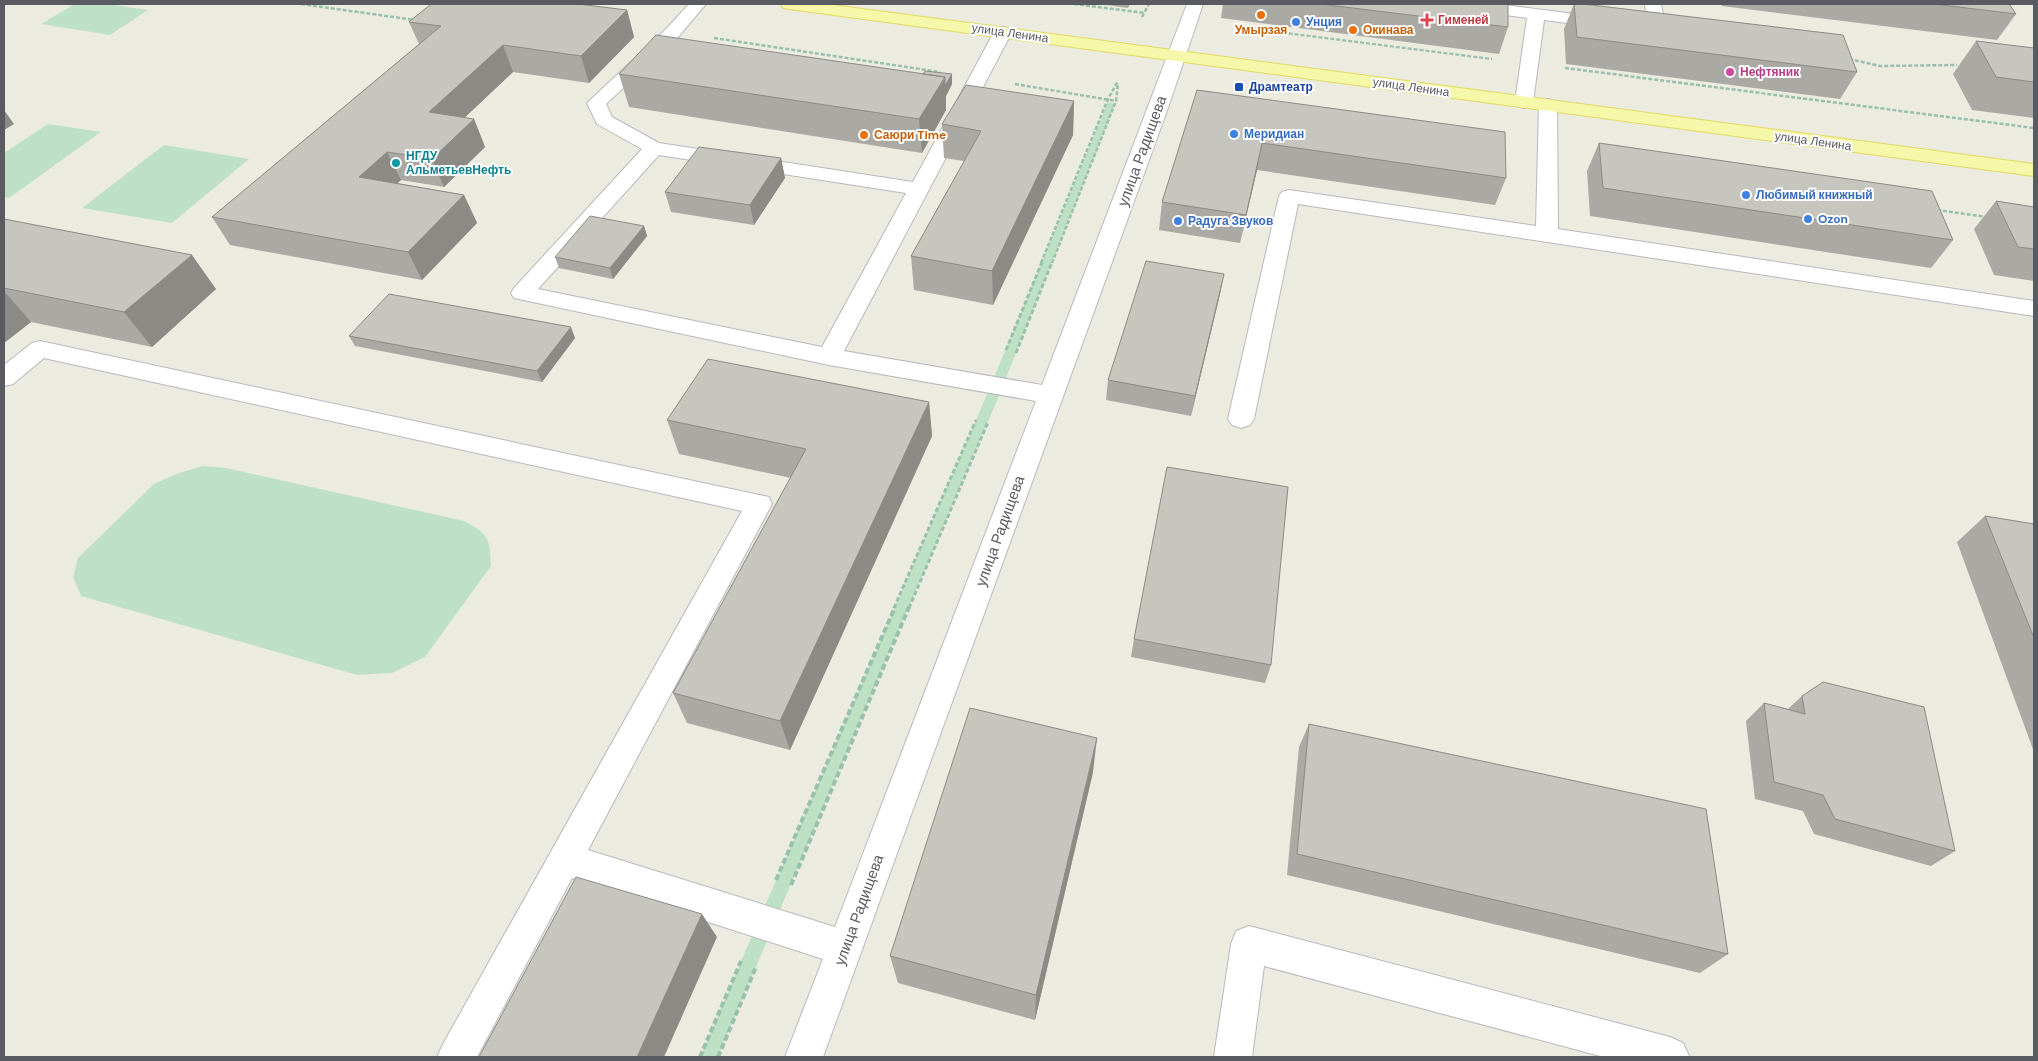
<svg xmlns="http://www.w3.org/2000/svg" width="2038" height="1061" font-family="'DM Sans',sans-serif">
  <rect width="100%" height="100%" fill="#ebebe0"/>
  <path fill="#bee1c5" d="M75 4H108L148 10 110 35 41 24Z
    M1108 102 1115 104 1004 383 993 380Z
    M48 124 101 132 9 198 4 197V153Z
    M164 145 249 159 172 223 82 208Z
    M989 390 1001 391 776 919 761 915Z
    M203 466 226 468 464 521C488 534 490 537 491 566L425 657 392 673 357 675 81 596 73 577 78 558 154 484 179 473Z
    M757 924 772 929 718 1057H700Z"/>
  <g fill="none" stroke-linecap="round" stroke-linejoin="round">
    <defs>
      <path id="minor" d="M689 4H706L679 36 606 104 612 117 659 143 913 182 994 32 997 28 1003 27 1009 28 1012 32 844 351 1042 385 1187 4H1203L1168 108 823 1057H785L823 959 572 878 477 1057H437L443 1044 742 511 44 358 13 384 4 386V365L32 343 40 341 769 497 772 504 588 850 835 927 1036 401 829 365 514 298 511 293 514 288 642 149 597 124 587 103 667 28ZM659 155 906 193 822 347 538 289Z
        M1453 4H1497L1606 18 1612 19 1615 23 1612 27 1606 28 1544 20 1533 102 1531 106 1524 108 1517 106 1515 102 1527 18 1461 9 1455 8Z
        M1645 4H1661L1666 29 1663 33 1657 34 1651 33 1648 29Z
        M1548 99 1555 101 1557 105 1558 229 2034 301V316L1298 204 1254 419 1250 425 1241 428 1232 425 1228 419 1279 196 1282 192 1289 190 1536 226 1539 105 1541 101Z
        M1249 926 1670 1037 1683 1043 1689 1056 1604 1057 1264 966 1252 1057H1214L1231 944 1236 931Z"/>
      <path id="major" d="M781 4H825L2034 164V176L789 9 783 8Z"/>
    </defs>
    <use href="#minor" stroke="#b8b9be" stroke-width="2"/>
    <use href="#major" stroke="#e4d960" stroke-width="2"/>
    <path stroke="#99c0ac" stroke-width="2.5" stroke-dasharray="4 2" stroke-linecap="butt" d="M301 4 415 20
      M1074 4 1145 13
      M1142 17 1149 4
      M1238 30V27L1492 59
      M714 38 940 72
      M1849 59 1880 66 1957 65
      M1565 68 2034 128
      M1015 84 1116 101
      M1937 210 1987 217
      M1041 263 1108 99 1118 81
      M1052 263 1116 101 1118 84"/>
    <path stroke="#99c0ac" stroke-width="3" stroke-dasharray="4.5 2.5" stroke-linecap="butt" d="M1006 350 1042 262
      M1016 353 1052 262
      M894 608 976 420
      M909 608 988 422"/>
    <path stroke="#99c0ac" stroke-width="4" stroke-dasharray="6 3" stroke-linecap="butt" d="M776 880 895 607
      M791 885 909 607
      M700 1057 741 961
      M718 1057 756 967"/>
    <use href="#minor" fill="#fff" fill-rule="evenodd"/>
    <use href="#major" fill="#f5f7a9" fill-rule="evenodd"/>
  </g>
  <path fill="#aaa9a3" d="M1099 4H1130L1128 8Z
    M1223 4H1508V27L1499 54 1221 18Z
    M1574 4H1583L1857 72 1840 99 1566 64 1564 29Z
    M1722 4H2009L2016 14 1997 40 1722 6Z
    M627 10 634 37 589 83 513 72 464 118 474 119 485 147 444 187 401 180 397 183 464 195 477 223 422 280 230 245 212 217 419 44 409 22Z
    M1976 41 2034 48V118L1972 110 1953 74Z
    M619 74H952V84L946 96V110L922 153 629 107Z
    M1197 90 1506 178 1495 205 1257 170 1240 243 1159 230 1162 202Z
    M1074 101 1073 135 993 305 914 290 911 256 964 161 944 158 942 124Z
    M1599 143 1953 240 1931 268 1590 216 1587 171Z
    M781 158 785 178 754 225 671 212 665 192Z
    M1996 201 2034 207V281L1994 275 1974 229Z
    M4 219 216 289 152 347 31 322 4 343Z
    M644 226 647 236 613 279 559 268 555 257Z
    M1224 274 1220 294 1191 416 1106 400 1108 380Z
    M349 336 575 338 542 382 355 346Z
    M929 402 932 436 790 750 687 723 673 693 791 478 679 454 667 420Z
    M1985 516 2034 524V752L1957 542Z
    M1134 639 1271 665 1265 683 1131 657Z
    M1802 696 1955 851 1931 866 1814 834 1803 811 1755 799 1746 721 1764 703 1788 709Z
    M1309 724 1728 954 1700 973 1287 875 1299 747Z
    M1093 772 1035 1020 898 983 890 956Z"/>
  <path fill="#8b8a85" d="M627 10 634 37 589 83 581 56Z
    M503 45 513 72 441 140 429 112Z
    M952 74V84L946 96V110L922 153 919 119 945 77Z
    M1074 101 1073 135 993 305 992 271Z
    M4 110 14 124 4 130Z
    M474 119 485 147 444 187 432 159Z
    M1262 143 1257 170 1240 243 1246 215Z
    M387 152 401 180 374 205 359 177Z
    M781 158 785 178 754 225 750 205Z
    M464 195 477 223 422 280 408 252Z
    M644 226 647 236 613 279 610 268Z
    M192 255 216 289 152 347 124 312Z
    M1224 274 1220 294 1191 416 1195 396Z
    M4 291 31 322 4 343Z
    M571 327 575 338 542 382 537 371Z
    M929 402 932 436 790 750 780 721Z
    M1097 738 1093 772 1035 1020 1036 995Z
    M702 914 717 937 664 1057H637Z"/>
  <path fill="#c6c5be" stroke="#8b8a85" d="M431 4H578L627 10 581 56 503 45 429 112 474 119 432 159 387 152 359 177 464 195 408 252 212 217 441 26 409 22Z
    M1320 4H1508V27Z
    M1574 4H1583L1843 35 1857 72 1577 37Z
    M1934 4H2009L2016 14Z
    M656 35 945 77 919 119 619 74Z
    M1976 41 2034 48V82L1996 77Z
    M925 71 952 74 945 86V77L923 74Z
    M966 85 1074 101 992 271 911 256 981 131 942 124Z
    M1197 90 1505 132 1506 178 1262 143 1246 215 1162 202Z
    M1599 143 1932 191 1953 240 1603 188Z
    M699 147 781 158 750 205 665 192Z
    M1996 201 2034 207V249L2018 247Z
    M590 216 644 226 610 268 555 257Z
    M4 219 192 255 124 312 4 288Z
    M1146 261 1224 274 1195 396 1108 380Z
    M389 294 571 327 537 371 349 336Z
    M708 359 929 402 780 721 673 693 806 449 667 420Z
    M1167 467 1288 487 1271 665 1134 639Z
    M1985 516 2034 524V638Z
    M1823 682 1924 707 1955 851 1835 819 1823 795 1774 782 1764 703 1805 714 1802 696Z
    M970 708 1097 738 1036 995 890 956Z
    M1309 724 1706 809 1728 954 1297 854Z
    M576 877 702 914 637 1057H479Z"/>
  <g fill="#e8710a" stroke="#fff" stroke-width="2">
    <circle cx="1261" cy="15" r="5"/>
    <circle cx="1353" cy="30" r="5"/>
    <circle cx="864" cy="135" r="5"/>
  </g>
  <path fill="#e0444e" stroke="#fff" stroke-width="2" d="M1424.5 12.5h5v5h5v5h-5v5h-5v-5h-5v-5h5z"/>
  <g fill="#3f7fe0" stroke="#fff" stroke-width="2">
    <circle cx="1296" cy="22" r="5"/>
    <circle cx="1234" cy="134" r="5"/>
    <circle cx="1746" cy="195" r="5"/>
    <circle cx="1808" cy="219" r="5"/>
    <circle cx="1178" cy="221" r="5"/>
  </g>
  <circle fill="#d1479c" stroke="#fff" stroke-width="2" cx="1730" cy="72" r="5"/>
  <rect fill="#1a4fb4" stroke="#fff" stroke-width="2" x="1234" y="82" width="10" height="10" rx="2.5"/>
  <circle fill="#0f9aa8" stroke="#fff" stroke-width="2" cx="396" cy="163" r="5"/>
  <g text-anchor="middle" stroke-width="4" stroke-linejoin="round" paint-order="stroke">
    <g font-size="12" font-weight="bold" fill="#be3a42" stroke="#fff" text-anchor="start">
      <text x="1438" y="24">Гименей</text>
    </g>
    <g font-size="12" font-weight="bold" fill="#366cbe" stroke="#fff" text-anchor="start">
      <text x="1306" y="26">Унция</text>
      <text x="1244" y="138">Меридиан</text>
      <text x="1756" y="199">Любимый книжный</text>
      <text x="1818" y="223">Ozon</text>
      <text x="1188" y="225">Радуга Звуков</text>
    </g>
    <g font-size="12" font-weight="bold" fill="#c56008" stroke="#fff" text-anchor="start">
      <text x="1261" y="34" text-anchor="middle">Умырзая</text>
      <text x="1363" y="34">Окинава</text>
      <text x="874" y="139">Саюри Time</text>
    </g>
    <g font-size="12" fill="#595b60" stroke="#fff">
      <text transform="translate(1010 33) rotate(8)" y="4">улица Ленина</text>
      <text transform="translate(1411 87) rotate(8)" y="4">улица Ленина</text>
      <text transform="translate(1813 141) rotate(8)" y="4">улица Ленина</text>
    </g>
    <g font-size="12" font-weight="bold" fill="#b23c85" stroke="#fff" text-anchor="start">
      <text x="1740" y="76">Нефтяник</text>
    </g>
    <g font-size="12" font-weight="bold" fill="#164399" stroke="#fff" text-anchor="start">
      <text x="1249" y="91">Драмтеатр</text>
    </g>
    <g font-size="12" font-weight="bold" fill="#0d838f" stroke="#fff" text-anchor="start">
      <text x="406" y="160">НГДУ<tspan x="406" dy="14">АльметьевНефть</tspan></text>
    </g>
    <g font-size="15" fill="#595b60" stroke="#fff">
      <text transform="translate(1142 151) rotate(-70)" y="5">улица Радищева</text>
      <text transform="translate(1000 531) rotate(-70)" y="5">улица Радищева</text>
      <text transform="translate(859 910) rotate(-70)" y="5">улица Радищева</text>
    </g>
  </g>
  <rect width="2038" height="1061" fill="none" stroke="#595b60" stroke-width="10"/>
</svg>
